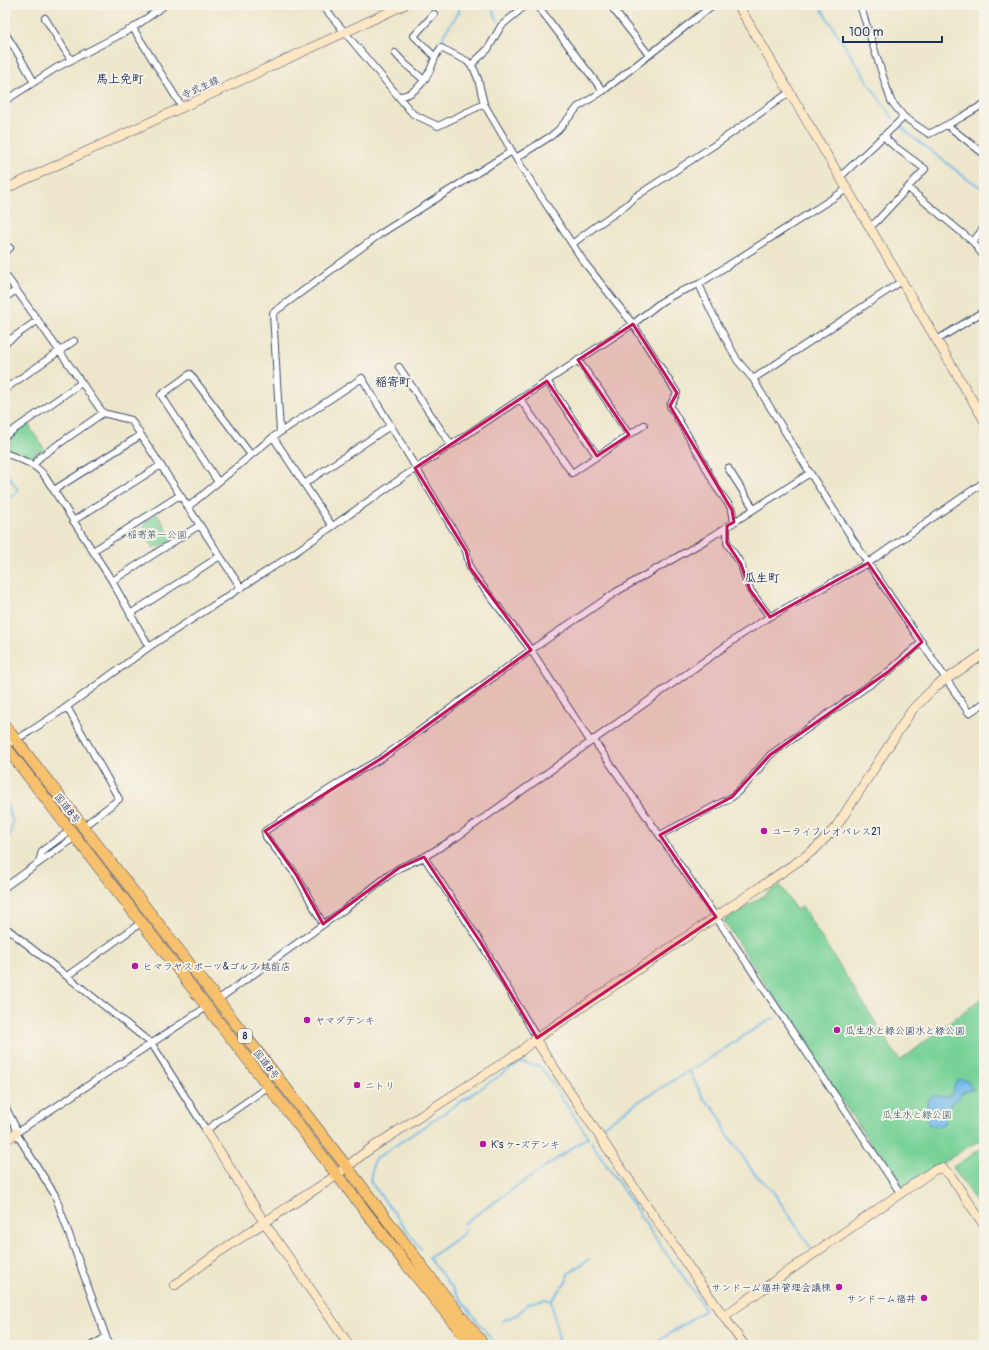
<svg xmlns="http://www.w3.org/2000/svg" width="989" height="1350" font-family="Pangolin,'Klee One',sans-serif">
  <rect width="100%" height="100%" fill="#f7f3e8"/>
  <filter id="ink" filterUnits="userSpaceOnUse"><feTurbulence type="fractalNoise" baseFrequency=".025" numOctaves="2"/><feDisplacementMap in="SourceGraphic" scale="8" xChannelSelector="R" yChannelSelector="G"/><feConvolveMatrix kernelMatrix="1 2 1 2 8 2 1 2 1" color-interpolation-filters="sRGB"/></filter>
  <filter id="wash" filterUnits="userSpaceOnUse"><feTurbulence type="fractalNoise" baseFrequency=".012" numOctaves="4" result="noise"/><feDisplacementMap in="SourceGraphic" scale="16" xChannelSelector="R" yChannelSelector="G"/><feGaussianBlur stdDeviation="0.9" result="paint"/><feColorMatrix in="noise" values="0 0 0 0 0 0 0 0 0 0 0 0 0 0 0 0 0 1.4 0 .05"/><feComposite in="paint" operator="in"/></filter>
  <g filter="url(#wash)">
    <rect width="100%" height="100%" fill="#ede6ca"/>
    <path fill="#78d298" stroke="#4a807b" d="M28 424 45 450 42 452 41 450 33 455 34 457 27 458 5 448V439Z
      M157 514 173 539 159 548 157 545 153 548 141 528 145 526 144 523Z
      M780 885 796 910 802 907 900 1061 984 996V1138L971 1145 901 1189 844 1104 724 921Z
      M984 1147V1214L953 1167Z"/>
    <path fill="#72baea" stroke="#4674a4" d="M962 1079 967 1081 972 1089H975L962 1092 959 1098 952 1102 949 1108 942 1109 945 1122C939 1128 933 1128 927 1122L930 1113 927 1106 930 1097 934 1096 947 1097C949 1096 951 1095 952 1093 957 1087 951 1081 962 1079Z"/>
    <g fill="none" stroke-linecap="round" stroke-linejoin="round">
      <path stroke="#72baea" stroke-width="2" d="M492 5 493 11 498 21
        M819 5 875 93 894 119
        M442 42 444 34 457 15 459 12 458 5
        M899 125 914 138 966 178 984 189
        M5 471 18 490 15 494 5 500
        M5 802C14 820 16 825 5 843
        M774 1018C744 1033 718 1055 689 1071L704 1099 714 1109 722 1121 726 1132 754 1173 772 1190 811 1248
        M603 1127 636 1103 689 1071
        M591 1142 662 1248 683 1276 703 1306 704 1311 652 1345
        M466 1229 463 1234 429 1258 496 1345
        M421 1249 370 1181 374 1160 520 1062 541 1067 588 1137 463 1224
        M502 1321 518 1314 529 1303 546 1299 551 1301
        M560 1345 551 1301 566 1282 568 1274 589 1259"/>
    </g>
  </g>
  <g filter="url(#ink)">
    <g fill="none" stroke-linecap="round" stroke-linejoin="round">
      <path stroke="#c3c1b4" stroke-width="6" stroke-dasharray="6 3" stroke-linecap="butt" d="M66 839 84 825"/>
      <defs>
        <path id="street" d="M322 5 413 114 438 126 484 104
          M537 5 603 91
          M610 5 649 55
          M860 5 891 101 904 117 929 134 962 117 984 104
          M434 14 414 36 435 57
          M45 18 71 60
          M133 28 182 107
          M5 33 17 52 34 82
          M395 53 404 63 424 80
          M471 65 488 49 501 26 526 5
          M398 96C412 97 424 83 430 70 434 62 435 54 441 48L467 61 474 69 478 79 484 104 519 163 584 262 633 324 677 393 670 406 700 456 716 487 729 505 732 510 734 522
          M5 101 56 68 133 28 165 5
          M947 125 984 154
          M516 158 551 136 558 130 578 107 603 91 713 5
          M840 177 904 117
          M908 188 973 242 984 257
          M869 227 876 222 925 169 894 146 887 140 886 134
          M973 242 984 227
          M572 244 596 226 627 205 635 197 719 142 790 92
          M5 252 10 248
          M5 274 103 413
          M699 284 710 309 737 360 753 379 810 473 868 563 969 713 984 703
          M5 298 16 290
          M937 340 984 311
          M5 343 38 320
          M578 360 599 389 629 435
          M399 367 451 445
          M753 379 902 281
          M547 381 597 456
          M5 389 74 341
          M520 399 572 473 644 425
          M280 432 273 313 380 234 512 151
          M5 436 81 383
          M273 437 332 526
          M5 453C19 459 34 463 44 475L112 581 149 647
          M34 465 40 457 103 413 131 420 241 588
          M728 468 754 509
          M218 482 161 395 190 374 251 455
          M304 484 390 426
          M54 490 141 435
          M188 507 273 437 362 378 466 551 470 568 475 576 531 650 590 741
          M73 521 161 465
          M727 526V543L741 564 746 581 750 590 770 617
          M93 551 180 495
          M112 581 200 525
          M130 614 220 556
          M67 707 119 799 89 822
          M593 739 716 917 901 1194
          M5 746 29 732 61 711 149 647 287 558 403 477 633 324 661 302 677 293 699 284 847 189
          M660 835 732 797 747 783 770 755 832 711 888 672 922 642
          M424 857 481 943 537 1038
          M39 862 42 851 71 830
          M5 887 75 837
          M323 924 297 876 266 837 265 831 345 779 382 758 531 650 616 592 708 539 810 473
          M5 927 152 1044 206 1130 269 1086
          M67 976 142 922
          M216 1001 345 909 389 875 399 868 424 857 457 837 741 635 766 619 868 563 984 482
          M5 1106 18 1132
          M93 1345 106 1337
          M109 1345 55 1195 16 1133 208 1006"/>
        <path id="secondary" d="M738 5 984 420
          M5 189 404 5
          M535 1039 612 1155 695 1276 744 1345
          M206 1130 264 1222 349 1345
          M5 1141 16 1133
          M175 1285 219 1252 331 1179 367 1151 521 1051 535 1039 803 858 816 848 836 827 912 710 936 686 984 654
          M724 1316 934 1170 942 1168 950 1175 984 1225"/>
        <path id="highway" d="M5 726 347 1167 437 1286 484 1345
          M5 746 406 1264 472 1345"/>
      </defs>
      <use href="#street" stroke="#3a4a6e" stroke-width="8"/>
      <use href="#secondary" stroke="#3a4a6e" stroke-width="10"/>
      <use href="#highway" stroke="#3a4a6e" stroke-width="12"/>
      <use href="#street" stroke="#fff" stroke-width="6"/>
      <use href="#secondary" stroke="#fce6c4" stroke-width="9"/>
      <use href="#highway" stroke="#f7c06c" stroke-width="11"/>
    </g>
  </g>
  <path fill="#c2185b" fill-opacity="0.2" stroke="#c2185b" stroke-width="3" stroke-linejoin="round" d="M633 324 677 393 670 406 732 510 734 522 727 526V543L741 564 750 590 770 617 868 563 922 642 888 672 770 755 732 797 660 835 716 917 537 1038 481 943 424 857 399 868 323 924 297 876 265 831 382 758 531 650 470 568 466 551 415 468 547 381 597 456 629 435 578 360Z"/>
  <g fill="#b5179e" stroke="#f7f3e8" stroke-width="1.5">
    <circle cx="764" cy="831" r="4"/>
    <circle cx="135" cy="966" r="4"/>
    <circle cx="307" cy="1020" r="4"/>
    <circle cx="837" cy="1030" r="4"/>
    <circle cx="357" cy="1085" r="4"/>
    <circle cx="483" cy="1144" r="4"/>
    <circle cx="839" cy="1287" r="4"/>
    <circle cx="924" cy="1298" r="4"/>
  </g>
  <g text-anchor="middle" stroke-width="4" stroke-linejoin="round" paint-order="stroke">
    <rect fill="#f7f3e8" stroke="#5d6a87" stroke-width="1" x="238" y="1029" width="14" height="14" rx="3"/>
    <g font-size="9" font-weight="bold" fill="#1b2f5e">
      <text x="245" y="1039">8</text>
    </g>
    <g font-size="10" fill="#1b2f5e" stroke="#f7f3e8">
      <text transform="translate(200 87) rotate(-25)" y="4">寺武生線</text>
      <text transform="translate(68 808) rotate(52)" y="4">国道8号</text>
      <text transform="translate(267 1064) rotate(52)" y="4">国道8号</text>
    </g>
    <g font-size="10" fill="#32586c" stroke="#f7f3e8">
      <text x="157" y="538">稲寄第一公園</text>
      <text x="917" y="1118">瓜生水と緑公園</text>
    </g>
    <g font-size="10" fill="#1b2f5e" stroke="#f7f3e8" text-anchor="start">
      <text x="772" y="835">ユーライフレオパレス21</text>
      <text x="143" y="970">ヒマラヤスポーツ&amp;ゴルフ 越前店</text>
      <text x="315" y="1024">ヤマダデンキ</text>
      <text x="845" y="1034">瓜生水と緑公園水と緑公園</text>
      <text x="365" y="1089">ニトリ</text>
      <text x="491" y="1148">K's ケ-ズデンキ</text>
      <text x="831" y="1291" text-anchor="end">サンドーム福井管理会議棟</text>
      <text x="916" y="1302" text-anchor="end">サンドーム福井</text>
    </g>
    <g font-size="12" font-weight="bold" fill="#1b2f5e" stroke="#f7f3e8">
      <text x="120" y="83">馬上免町</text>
      <text x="393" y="386">稲寄町</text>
      <text x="762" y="582">瓜生町</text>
    </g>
  </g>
  <rect width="989" height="1350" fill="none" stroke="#f7f3e8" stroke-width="20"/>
  <path d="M843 36v6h99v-6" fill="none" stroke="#1b2f5e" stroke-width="2"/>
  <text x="849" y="36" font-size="12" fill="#1b2f5e" stroke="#f7f3e8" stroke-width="3" paint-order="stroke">100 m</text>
</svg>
